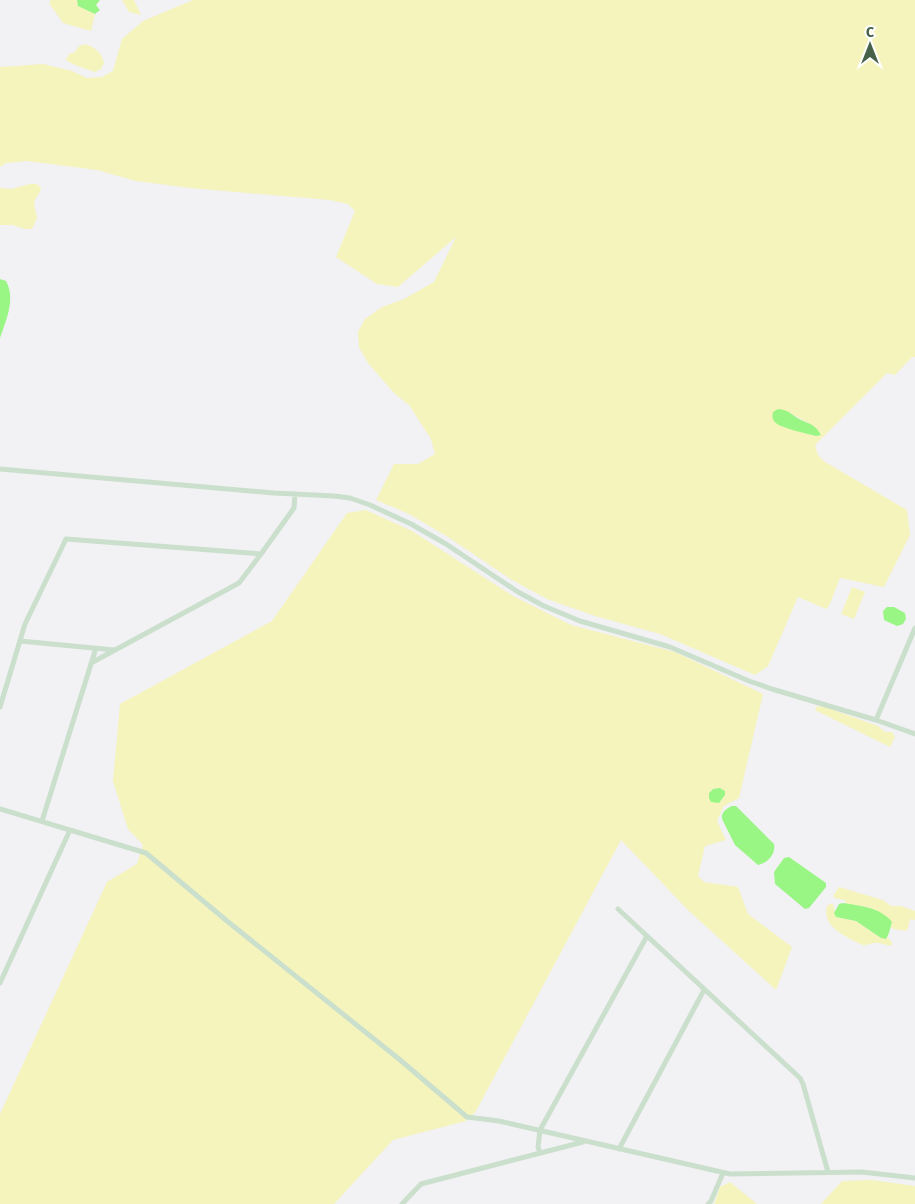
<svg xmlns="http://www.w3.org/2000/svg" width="915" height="1204" font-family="'Fira Sans',sans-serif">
  <rect width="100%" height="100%" fill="#f2f1f4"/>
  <path fill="#f5f4bc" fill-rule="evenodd" d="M51 0H77L78 6 95 14 91 31 63 23 49 3Z
    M122 0H134L141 15 129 12Z
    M193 0H915V357H912L895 375 887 373 815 445 818 455 825 462 907 510 910 535 884 587 840 578 829 606 826 609 798 597 768 666 755 675 660 634 595 616 547 599 512 580 448 537 409 514 376 500 394 464H418L435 454 431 439 409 405 394 393 368 363 359 347 358 332 365 319 382 307 404 299 434 282 456 237 398 287 377 284 336 257 355 211 348 204 330 200 190 188 136 181 97 170 27 161 6 163 0 167V67L43 64 72 71 87 78 102 77 113 71 122 39 143 21ZM790 412C800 421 814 422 821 435L816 436 781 426Z
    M85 44C95 47 102 53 104 63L101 69 95 72C88 70 71 64 66 60L69 54 75 52 79 46Z
    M30 184H37L41 188C40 194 37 195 35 200 33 205 36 212 37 218L32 229H25L12 225H0V188L11 189Z
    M366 510 412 531 513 596 571 625 675 652 763 694 739 798 724 806 717 821 726 840 705 846 698 876 704 882 738 887 748 914 792 947 776 990 689 911 621 840 476 1111 466 1121 393 1140 334 1204H0V1114L107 882 137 864 143 845 128 829 113 781 120 704 272 621 347 513ZM720 788 725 791V795L719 803 709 798V793L713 789Z
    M852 587 865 592 854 619 841 614Z
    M822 706 878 726 885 732H892L895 737 890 747 815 710 816 707Z
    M839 887 883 900 891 906H901L915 911V920L910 919 908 928 906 931 893 929 891 927 892 922 871 908 847 904 844 900 835 898 833 896Z
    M830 904H833L836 917 856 921 881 938 886 939 887 937 892 942V945C886 947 882 942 875 943 870 943 868 946 862 945 846 936 822 928 827 906Z
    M872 1180 915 1186V1204H821L842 1181Z
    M730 1182 757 1204H714L720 1187Z"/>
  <path fill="#9af684" d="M77 0H100L96 5 100 10 95 14 78 6Z
    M0 279 6 281C16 299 6 320 0 338Z
    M778 409C790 410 791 415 801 420 810 424 816 425 821 435L816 436C808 434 781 428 776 423 772 420 772 416 773 412Z
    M887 607H894L905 613 906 619 903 624 897 626 884 620 883 611Z
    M720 788 725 791V795L719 803 711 802 709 798V793L713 789Z
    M732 806H736L774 844C776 854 768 863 758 865L735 845 722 819C721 812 726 809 732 806Z
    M789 857 826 883V887L809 908 805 909 775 884 774 872 784 858Z
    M843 903C861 906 880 907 892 922L889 933 886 939 881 938 856 921 836 917 834 913 839 904Z"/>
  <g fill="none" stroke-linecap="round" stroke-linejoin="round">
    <path stroke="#cbdfcd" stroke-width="5" d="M0 469 274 493 334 496 350 498 370 505 411 524 446 544 518 592 544 606 580 621 670 647 749 681 772 689 876 720 915 734
      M261 554 294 508 295 494
      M20 641 114 650
      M0 707 25 624 66 539 261 554 239 583 91 663
      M876 720 915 628
      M0 809 146 853 227 921 399 1059 467 1117 499 1121 730 1174 862 1172 915 1178
      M42 821 96 648
      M618 909 800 1078 803 1084 828 1172
      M0 983 70 830
      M619 1149 704 990
      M540 1153 538 1147 540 1130 647 936
      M402 1204 421 1184 583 1142
      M708 1204 711 1201 723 1173"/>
  </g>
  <g transform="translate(870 45)" stroke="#ffffff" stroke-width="4" paint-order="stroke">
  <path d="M0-4L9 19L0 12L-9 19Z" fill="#466148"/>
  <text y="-8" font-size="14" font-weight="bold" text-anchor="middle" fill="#466148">С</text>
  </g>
</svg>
